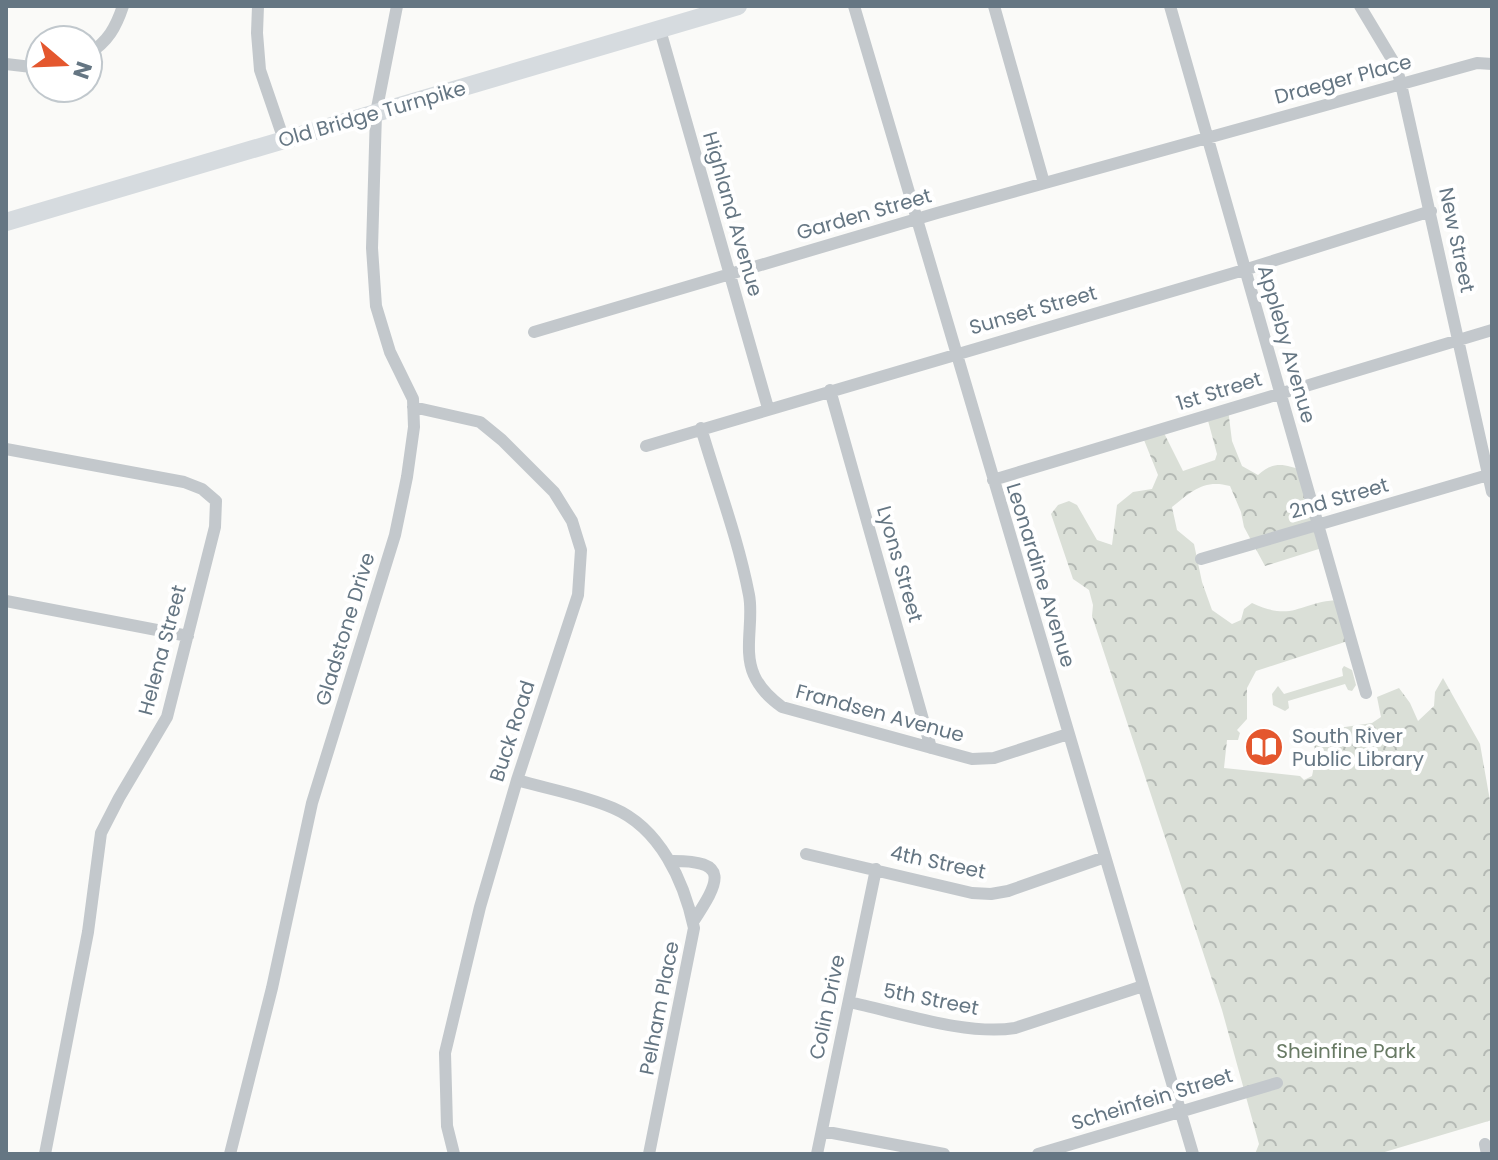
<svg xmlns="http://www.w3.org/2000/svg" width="1498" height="1160" font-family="Poppins,sans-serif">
  <defs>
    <pattern id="forest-crowns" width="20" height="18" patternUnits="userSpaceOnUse" patternTransform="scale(2)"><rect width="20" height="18" fill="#dadfd7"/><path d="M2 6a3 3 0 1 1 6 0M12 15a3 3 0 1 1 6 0" fill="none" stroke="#b4b9b4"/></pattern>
  </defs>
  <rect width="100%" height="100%" fill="#fafaf8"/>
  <path fill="#dadfd7" d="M1344 666 1352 670 1356 685 1352 691 1348 690 1345 684 1288 701 1289 708 1285 711 1273 705 1272 694 1278 686 1284 694 1343 676 1342 669Z"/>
  <path fill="url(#forest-crowns)" d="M1228 409 1232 441 1242 466 1258 475C1273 461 1285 464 1303 471L1325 547 1265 566 1244 527 1241 512 1230 486C1204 479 1192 491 1172 507L1177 530 1194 544 1202 582 1212 610 1232 624 1241 620 1244 609 1252 603C1295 623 1299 601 1340 600L1351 640 1256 671 1247 688V719L1237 730 1240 733 1238 740H1227L1224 768 1300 776 1304 780 1312 776C1316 760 1312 746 1318 731L1372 723 1381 717 1377 697 1399 688 1410 703 1418 721 1434 706 1435 692 1443 678 1480 744 1492 812V1120L1378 1154H1255L1259 1144 1222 1010 1092 616 1093 605 1089 590 1073 579 1051 514 1058 505 1069 501 1077 505 1097 540 1112 545 1117 505 1133 492 1152 489 1158 475 1142 435 1162 429 1183 471 1215 460 1217 454 1207 417Z"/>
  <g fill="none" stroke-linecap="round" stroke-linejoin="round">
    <path stroke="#c3c8cc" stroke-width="12" d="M258 6 257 33 260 70 284 140
      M854 6 1193 1154
      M994 6 1044 183
      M1170 6 1366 693
      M1360 6 1396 66 1401 84 1492 492
      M660 30 768 408
      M88 54C108 42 116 27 123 6
      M6 64 40 68
      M534 332 937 213 1477 63 1492 64
      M830 390 931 748
      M413 407 480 422 502 440 554 492 572 521 581 550 578 595 517 780 480 907 445 1053 447 1126 454 1154
      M701 428C717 483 738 538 749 595 754 620 743 651 754 675 760 689 770 698 782 707L972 759 994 758 1068 734
      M646 446 1244 270 1431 211
      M6 449 184 482 202 489 216 501 215 527 167 717 119 798 101 833 88 932 45 1154
      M993 480 1492 330
      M1201 559 1488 475
      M6 601 188 636
      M517 780C548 789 583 795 613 808 660 828 684 881 694 928L649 1154
      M806 854 972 893 991 894 1008 891 1105 857
      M670 861C732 860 719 882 693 922
      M849 1002C897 1012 967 1036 1015 1028L1143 986
      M822 1131 944 1154
      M1485 1144 1487 1154
      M230 1154 272 988 312 803 395 535 407 477 414 427 413 399 390 352 376 306 372 248 376 113 397 6
      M817 1154 876 869
      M1038 1154 1277 1083"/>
    <path stroke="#d6dbdf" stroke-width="18" d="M6 222 738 6"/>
  </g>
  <defs>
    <symbol id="library-disc" viewBox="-11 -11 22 22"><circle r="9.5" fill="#e4572e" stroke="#fff"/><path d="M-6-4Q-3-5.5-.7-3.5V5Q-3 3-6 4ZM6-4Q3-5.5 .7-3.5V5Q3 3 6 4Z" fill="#fff"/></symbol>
  </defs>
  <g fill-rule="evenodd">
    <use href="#library-disc" x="1242" y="725" width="44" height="44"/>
  </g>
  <g text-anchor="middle" stroke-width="8" stroke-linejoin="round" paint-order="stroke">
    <g font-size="20" fill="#657683" stroke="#fff">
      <text transform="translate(1343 79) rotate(-15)" y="7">Draeger Place</text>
      <text transform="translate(372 114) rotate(-16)" y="7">Old Bridge Turnpike</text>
      <text transform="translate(733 214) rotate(74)" y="7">Highland Avenue</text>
      <text transform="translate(864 214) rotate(-16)" y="7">Garden Street</text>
      <text transform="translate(1457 240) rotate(78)" y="7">New Street</text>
      <text transform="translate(1033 310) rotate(-16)" y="7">Sunset Street</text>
      <text transform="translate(1287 344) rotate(74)" y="7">Appleby Avenue</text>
      <text transform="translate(1219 391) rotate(-17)" y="7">1st Street</text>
      <text transform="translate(1339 498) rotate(-16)" y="7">2nd Street</text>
      <text transform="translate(900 564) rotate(74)" y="7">Lyons Street</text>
      <text transform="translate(1041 575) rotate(73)" y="7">Leonardine Avenue</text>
      <text transform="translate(345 629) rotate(-73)" y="7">Gladstone Drive</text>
      <text transform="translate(162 650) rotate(-75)" y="7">Helena Street</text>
      <text transform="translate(880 713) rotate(15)" y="7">Frandsen Avenue</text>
      <text transform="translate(512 731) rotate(-72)" y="7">Buck Road</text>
      <text transform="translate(938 862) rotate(12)" y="7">4th Street</text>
      <text transform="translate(931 999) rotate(11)" y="7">5th Street</text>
      <text transform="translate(827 1007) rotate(-78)" y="7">Colin Drive</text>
      <text transform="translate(659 1008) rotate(-79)" y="7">Pelham Place</text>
      <text transform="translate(1152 1099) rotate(-17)" y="7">Scheinfein Street</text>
    </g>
    <g font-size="20" fill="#657683" stroke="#fff" text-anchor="start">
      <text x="1292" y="743">South River<tspan x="1292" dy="23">Public Library</tspan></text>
    </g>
    <g font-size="20" fill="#687a64" stroke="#fff">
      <text x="1346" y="1058">Sheinfine Park</text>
    </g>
  </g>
  <rect width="1498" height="1160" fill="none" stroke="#657683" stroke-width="16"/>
  <g transform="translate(64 64) rotate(109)"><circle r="38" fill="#ffffff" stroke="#c1c8cd" stroke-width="2"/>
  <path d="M0-6L14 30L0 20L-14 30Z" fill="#e4572e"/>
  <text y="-12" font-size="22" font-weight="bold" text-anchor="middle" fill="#657683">N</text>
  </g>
</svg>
